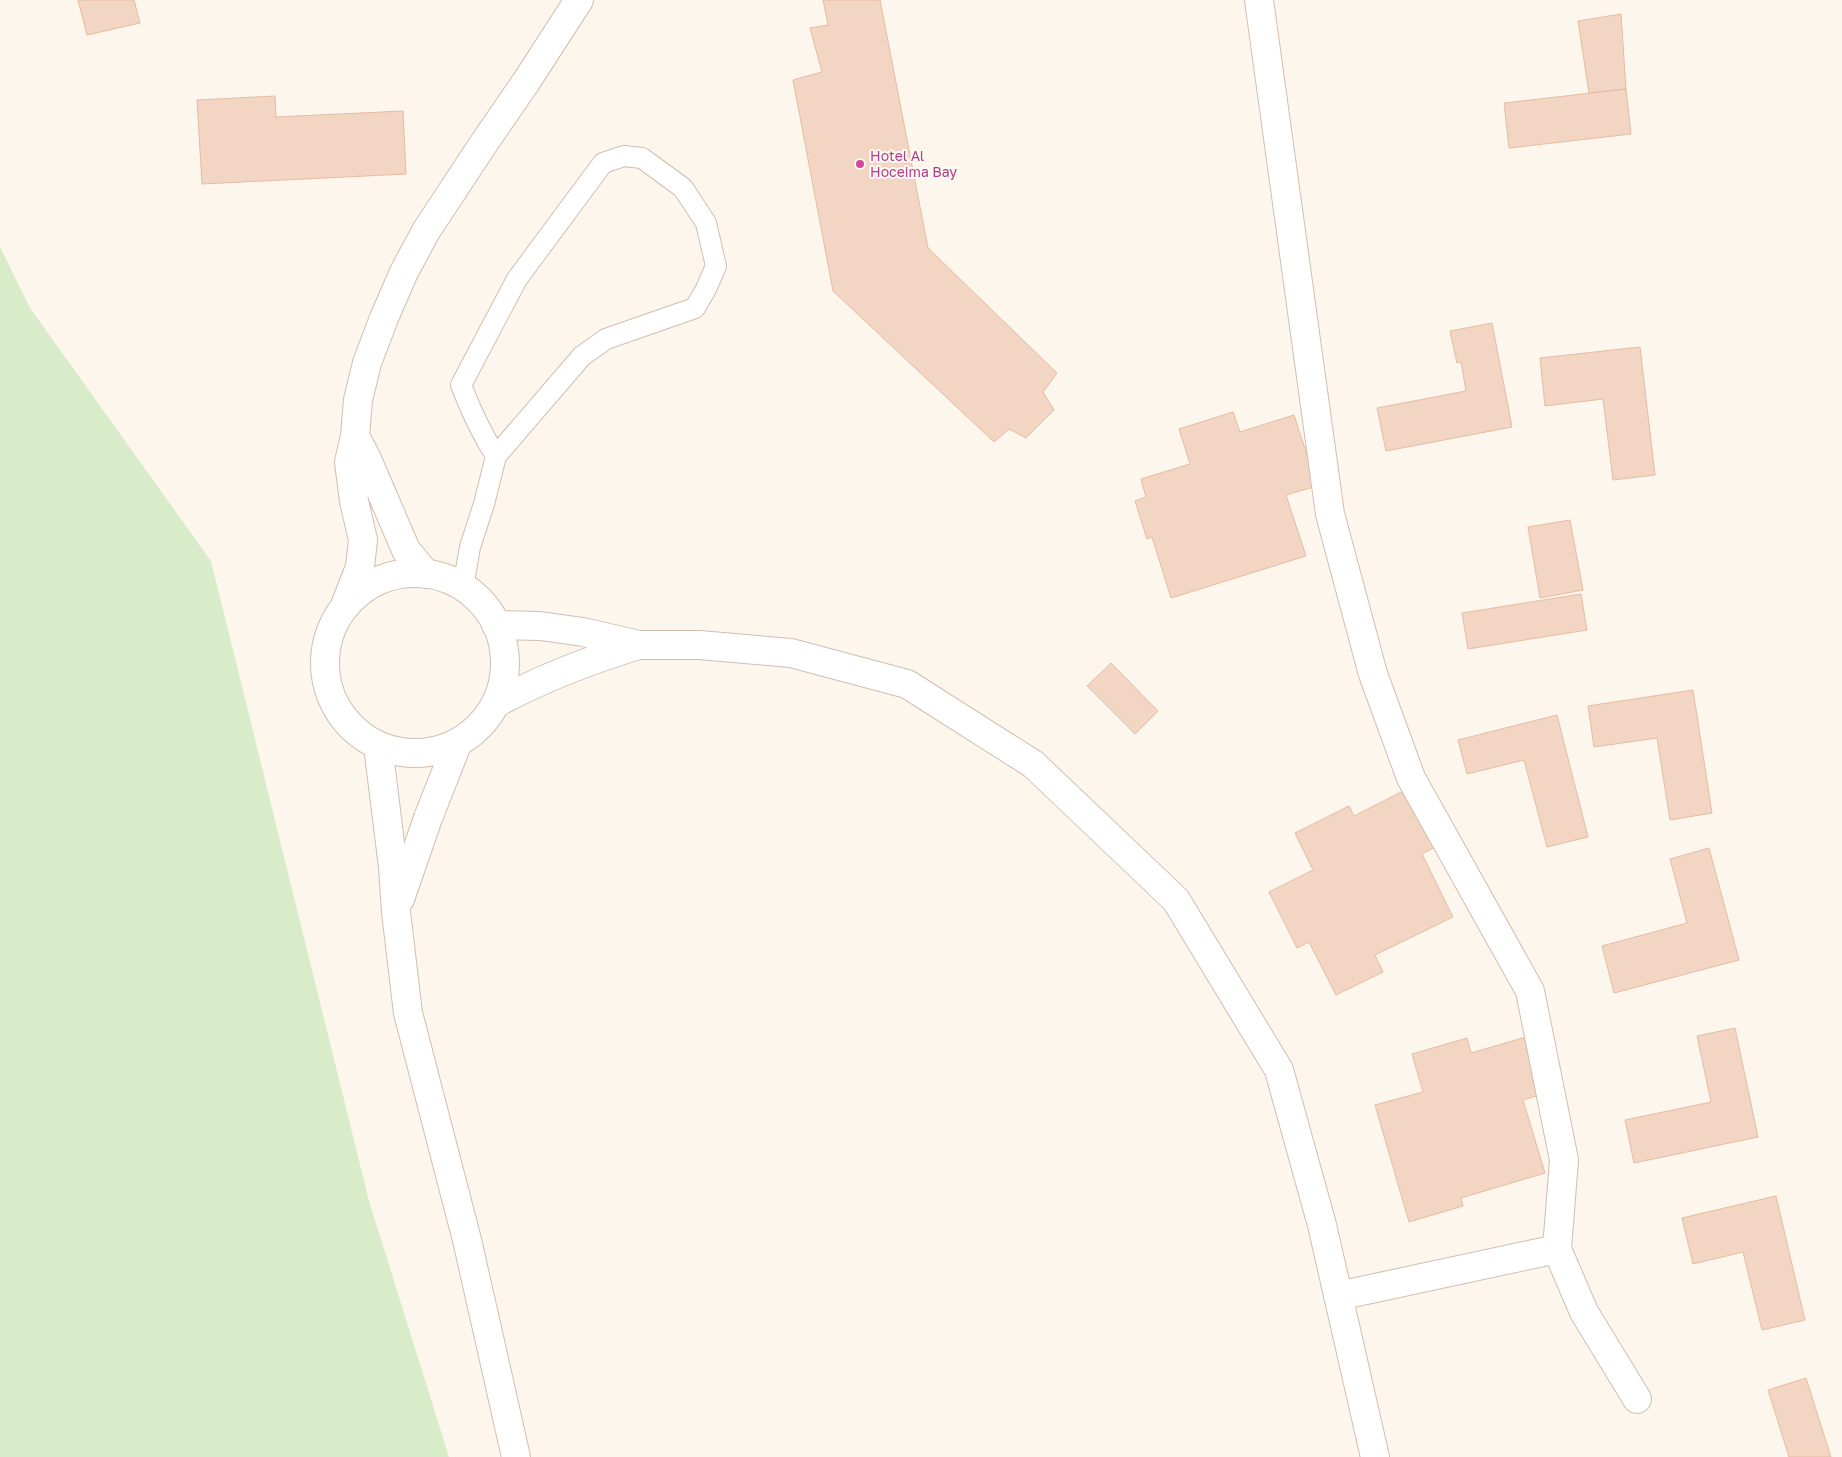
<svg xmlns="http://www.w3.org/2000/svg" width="1842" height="1457" font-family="'Golos Text',sans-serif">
  <rect width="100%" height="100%" fill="#fdf6ec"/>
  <path fill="#d8ecc9" d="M0 247 30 308 211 561 369 1201 449 1457H0Z"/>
  <path fill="#f3d5c3" stroke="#e6bba3" d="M78 0H134L140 23 87 35Z
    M823 0H880L928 248 1057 373 1043 392 1054 410 1026 438 1009 429 994 442 833 291 793 80 822 72 810 28 828 25Z
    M1621 14 1626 89 1589 93 1578 21Z
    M1626 89 1631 134 1509 148 1504 103Z
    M275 96 276 117 403 111 406 174 202 184 197 100Z
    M1492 323 1512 427 1386 451 1377 408 1466 391 1461 362 1457 363 1450 331Z
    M1640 347 1655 475 1613 480 1603 399 1545 406 1540 358Z
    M1233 412 1240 432 1294 415 1317 486 1286 495 1306 556 1171 598 1152 537 1147 539 1135 501 1146 497 1141 479 1190 464 1179 429Z
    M1570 520 1583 590 1540 598 1528 527Z
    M1581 594 1587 630 1468 649 1462 613Z
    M1111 663 1158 711 1135 734 1087 686Z
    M1693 690 1712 813 1670 820 1657 738 1594 747 1588 706Z
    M1557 715 1588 837 1547 847 1524 760 1467 774 1458 740Z
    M1409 788 1437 846 1422 854 1453 917 1375 955 1383 972 1336 995 1309 942 1297 948 1269 892 1313 870 1295 833 1349 806 1354 816Z
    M1709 848 1739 960 1614 993 1602 946 1687 923 1670 859Z
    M1735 1028 1758 1137 1634 1163 1625 1120 1711 1102 1697 1036Z
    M1526 1037 1543 1094 1523 1100 1545 1173 1461 1198 1463 1206 1409 1222 1375 1105 1423 1092 1412 1054 1467 1038 1471 1053Z
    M1776 1196 1805 1320 1762 1330 1743 1252 1693 1264 1682 1218Z
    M1806 1378 1831 1457H1789L1768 1390Z"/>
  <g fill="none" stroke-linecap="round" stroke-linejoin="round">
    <defs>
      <path id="lane" d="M463 587 470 547 484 504 496 456 582 356 606 339 695 308 706 289 716 266 706 223 683 188 642 158 624 156 603 163 517 279 461 385C471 411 481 433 496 456"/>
      <path id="street" d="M1259 0 1330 514 1373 674 1411 778 1530 991 1564 1160 1557 1249 1584 1312 1637 1399
        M355 436 367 459 406 550 426 574
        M325 663a90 90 0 1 1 180 0a90 90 0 1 1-180 0Z
        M344 608 360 567 363 540 354 501 349 462 355 436 358 400 367 363 384 318 404 272 426 231 484 143 526 82 579 0
        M496 625 540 626 583 632 639 645H699L791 653 907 684 1033 764 1176 900 1279 1070 1322 1225 1375 1457
        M496 703C543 678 589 660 639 645
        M378 746 393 867 396 912 408 1013 467 1240 516 1457
        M400 899 428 818 458 742
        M1338 1296 1557 1249"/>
    </defs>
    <use href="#lane" stroke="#d1beb0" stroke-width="22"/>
    <use href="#street" stroke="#d1beb0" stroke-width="30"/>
    <use href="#lane" stroke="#fff" stroke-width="20"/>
    <use href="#street" stroke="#fff" stroke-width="28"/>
  </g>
  <circle fill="#d1479c" stroke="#fffaf3" stroke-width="2" cx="860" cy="164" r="5"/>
  <g text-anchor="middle" stroke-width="4" stroke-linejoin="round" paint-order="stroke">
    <g font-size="14" fill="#b23c85" stroke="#fffaf3" text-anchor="start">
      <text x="870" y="161">Hotel Al<tspan x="870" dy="16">Hoceima Bay</tspan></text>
    </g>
  </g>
</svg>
